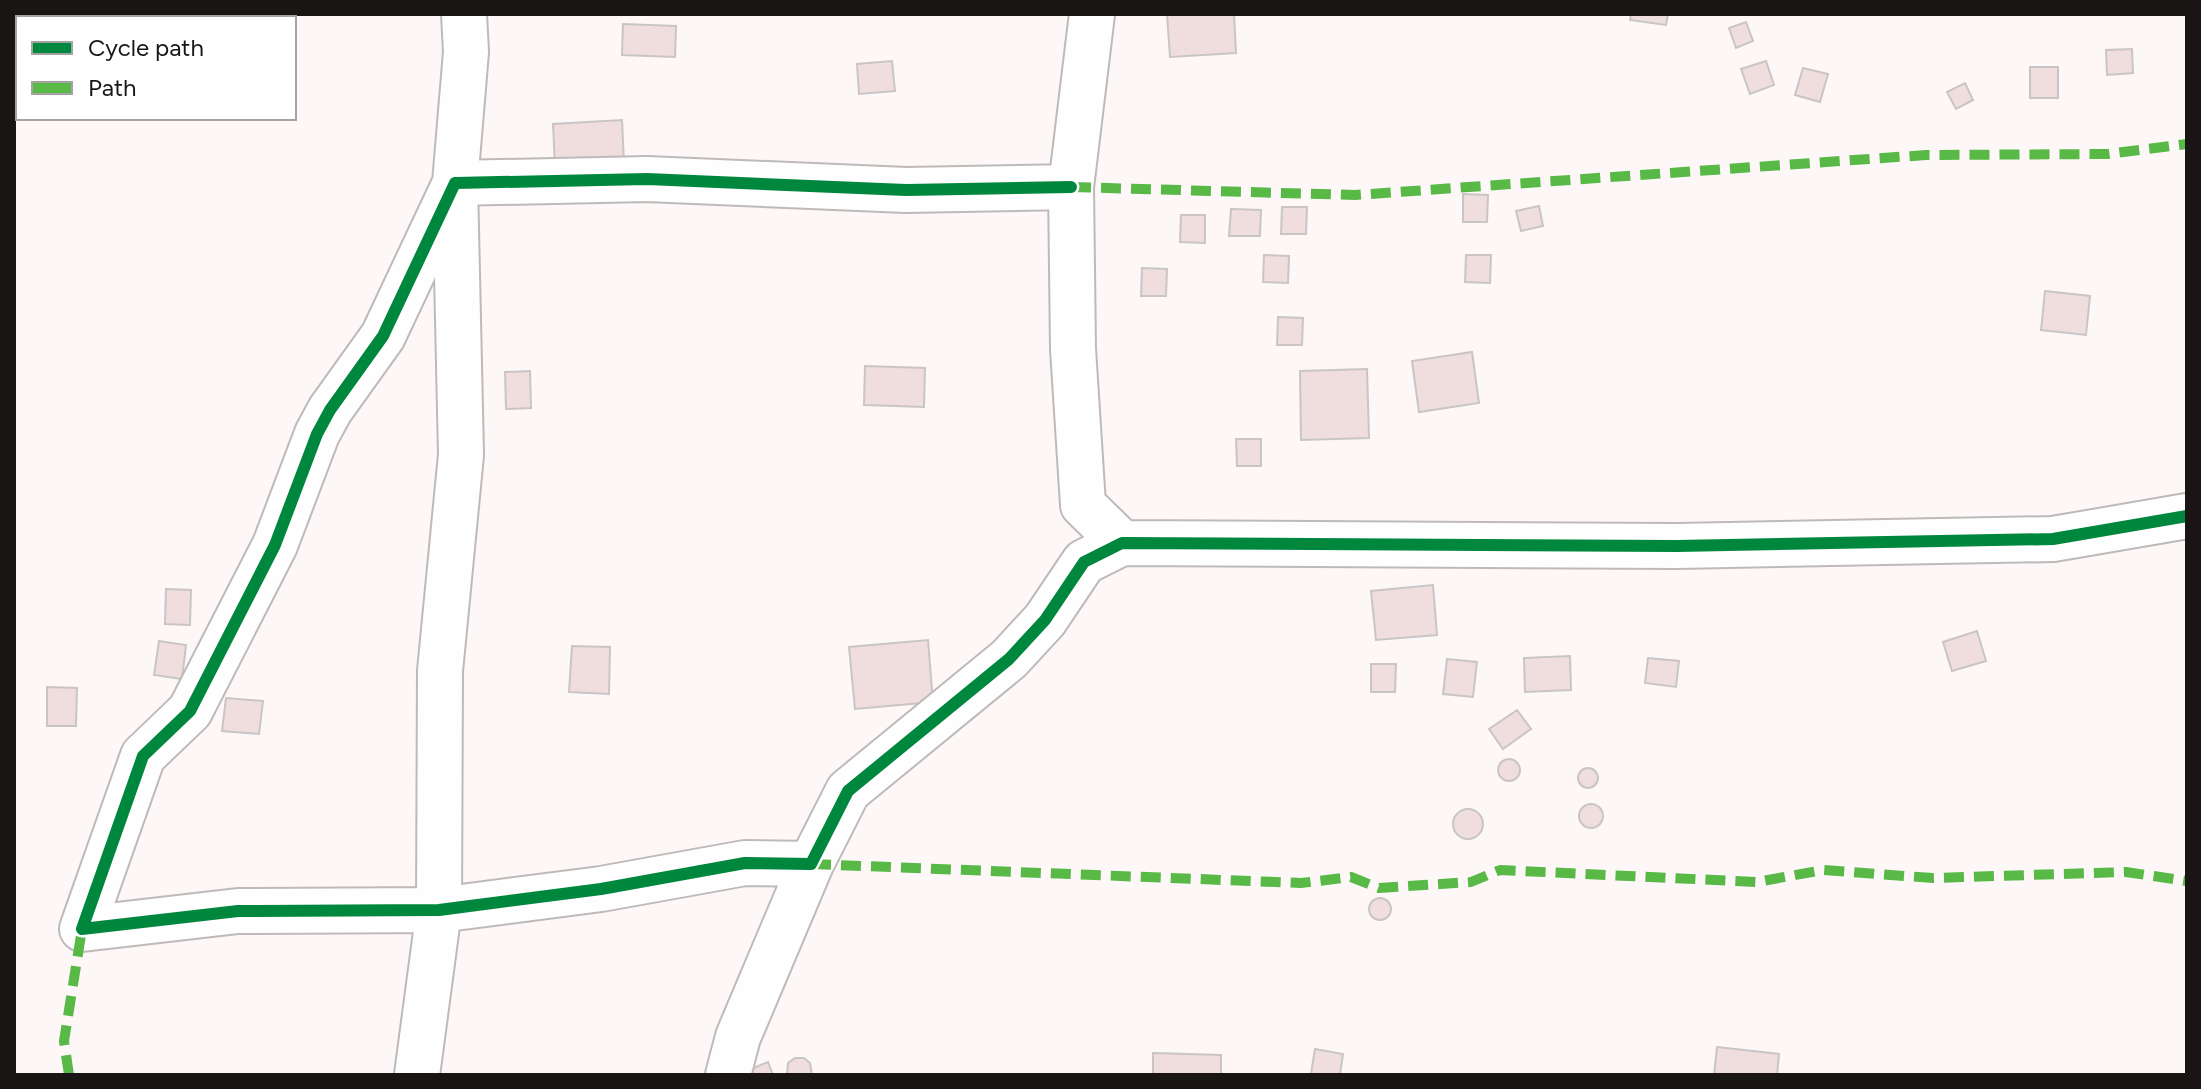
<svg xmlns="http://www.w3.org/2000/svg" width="2201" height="1089" font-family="Figtree,sans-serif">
  <rect width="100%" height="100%" fill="#fdf7f7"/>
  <path fill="#f0dede" stroke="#cac5c5" stroke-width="2" d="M1167 14H1234L1236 53 1170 57Z
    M1631 14H1668L1666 25 1630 20Z
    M1746 22 1753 41 1736 48 1729 28Z
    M623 24 676 26 675 57 622 55Z
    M2132 49 2133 73 2107 75 2106 50Z
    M892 61 895 91 859 94 857 64Z
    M1766 61 1774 85 1750 94 1741 69Z
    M2030 67H2058V98H2030Z
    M1803 68 1828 74 1820 102 1795 95Z
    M1965 83 1973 100 1956 109 1947 92Z
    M622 120 624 163 555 168 553 124Z
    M1463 194 1488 195 1487 222H1463Z
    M1539 206 1543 226 1521 231 1516 211Z
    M1282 207H1307L1306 234H1281Z
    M1231 209 1261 210 1260 236H1229Z
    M1181 215H1205V243L1180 242Z
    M1264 255 1289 256 1288 283 1263 282Z
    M1466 255H1491L1490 283 1465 282Z
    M1142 268 1167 269 1166 296H1141Z
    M2045 291 2090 296 2086 335 2041 330Z
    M1278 317 1303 318 1302 345H1277Z
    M1472 352 1479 403 1419 412 1412 361Z
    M865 366 925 368 924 407 864 405Z
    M1367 369 1369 438 1301 440 1300 371Z
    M530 371 531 408 506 409 505 372Z
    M1236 439H1261V466H1237Z
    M1433 585 1437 635 1376 640 1371 591Z
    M166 589 191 590 190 625 165 624Z
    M1977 631 1986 661 1952 671 1943 642Z
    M928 640 933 702 855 709 849 647Z
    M159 641 186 645 182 679 154 675Z
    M572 646 610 647 609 694 569 692Z
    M1570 656 1571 690 1525 692 1524 658Z
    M1648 658 1679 661 1676 687 1645 683Z
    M1447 659 1477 662 1473 697 1443 694Z
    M1371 664H1396L1395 692H1371Z
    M47 687 77 688 76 726H47Z
    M226 698 263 701 259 734 222 731Z
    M1517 710 1531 729 1503 749 1489 729Z
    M1498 770a11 11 0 1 1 22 0a11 11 0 1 1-22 0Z
    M1578 778a10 10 0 1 1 20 0a10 10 0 1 1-20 0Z
    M1579 816a12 12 0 1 1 24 0a12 12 0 1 1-24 0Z
    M1453 824a15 15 0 1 1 30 0a15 15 0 1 1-30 0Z
    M1369 909a11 11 0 1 1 22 0a11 11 0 1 1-22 0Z
    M1717 1047 1779 1054 1777 1075H1714Z
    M1315 1049 1343 1054 1340 1075 1311 1074Z
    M1153 1053 1221 1055V1075H1153Z
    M795 1058H804L810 1063 812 1075H787L788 1063Z
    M768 1062 773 1075H745L744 1072Z"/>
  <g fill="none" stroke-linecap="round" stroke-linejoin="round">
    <defs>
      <path id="minor" d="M1092 14 1071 187 1073 349 1083 505 1122 543
        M1071 187 906 190 647 179 455 183 383 336 330 410 317 434 275 545 190 711 143 756 82 929 238 911 439 910 601 889 745 863 811 864 848 791 1009 659 1045 620 1084 562 1122 543 1677 546 2053 539 2187 516
        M417 1075 439 910 440 671 461 455 455 183 466 52 464 14
        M728 1075 738 1037 811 864"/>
    </defs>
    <use href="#minor" stroke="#bfbaba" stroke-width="48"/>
    <use href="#minor" stroke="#fffefe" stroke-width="44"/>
    <path stroke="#58b947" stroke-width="10" stroke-dasharray="20 10" stroke-linecap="butt" d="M1071 187 1355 195 1926 155 2108 154 2187 144
      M811 864 1301 883 1351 877 1379 888 1471 882 1500 870 1757 882 1823 870 1933 878 2126 872 2187 881
      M69 1075 64 1041 82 929"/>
    <defs>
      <path id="cycleway" d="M1071 187 906 190 647 179 455 183 383 336 330 410 317 434 275 545 190 711 143 756 82 929 238 911 439 910 601 889 745 863 811 864 848 791 1009 659 1045 620 1084 562 1122 543 1677 546 2053 539 2187 516"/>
    </defs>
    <use href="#cycleway" stroke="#fff" stroke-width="17"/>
    <use href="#cycleway" stroke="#00873e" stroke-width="12"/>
  </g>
  <rect width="2201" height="1089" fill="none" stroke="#191515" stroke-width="32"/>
  <rect x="16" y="16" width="280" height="104" fill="#ffffff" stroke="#a3a1a1" stroke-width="2"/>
  <rect x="32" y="42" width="40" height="12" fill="#00873e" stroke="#a3a1a1" stroke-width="2"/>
  <text x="88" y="56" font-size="24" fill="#191515">Cycle path</text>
  <rect x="32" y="82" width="40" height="12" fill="#58b947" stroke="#a3a1a1" stroke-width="2"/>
  <text x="88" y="96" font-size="24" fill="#191515">Path</text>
</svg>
